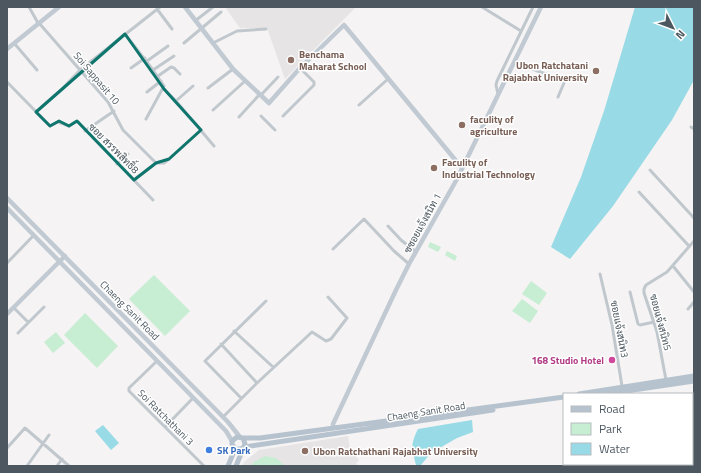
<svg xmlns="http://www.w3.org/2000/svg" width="701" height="473" font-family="'Titillium Web',Sarabun,sans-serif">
  <rect width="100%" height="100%" fill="#f5f3f3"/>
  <path fill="#e6e4e4" d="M225 7H356L285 79 267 28H240Z
    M348 436 350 449 359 460 356 464 359 466H242L244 462 259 450Z"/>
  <path fill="#c7edd3" d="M430 242 441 247 438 252 428 247Z
    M447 251 457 256 455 261 445 255Z
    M154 275 190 311 165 336 129 299Z
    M531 281 547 293 539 305 522 294Z
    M522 299 538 311 530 323 512 311Z
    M85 313 118 346 97 368 64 335Z
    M56 332 65 343 53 353 44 342Z
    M265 456 276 458 285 466H250L254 462Z"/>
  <path fill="#98dae5" d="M635 7H694V80L672 120 613 206 570 259 551 247 581 177 604 111Z
    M472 420 473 432 457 438 431 453 420 466 416 465C412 448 410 445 418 429Z
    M103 425 119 443 111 450 95 431Z"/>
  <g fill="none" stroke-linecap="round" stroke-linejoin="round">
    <path stroke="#c0c8ce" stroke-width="3" d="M29 7 38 23
      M482 7 521 31
      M157 9 172 29
      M195 21 213 7
      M39 23 108 102 123 130 156 163
      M125 34 153 70 164 86 146 119
      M14 43 37 70
      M184 43 221 12
      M213 43 237 31 266 29
      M147 61 168 46
      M514 62 564 81V83L558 97
      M131 68 145 58
      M153 70 174 56
      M158 76 171 67 174 68 180 74
      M7 82 50 126 58 122 69 126 75 122H78L153 200
      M208 88 233 69
      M164 89 176 101 214 146
      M147 92 161 81
      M498 94 496 85 497 81 533 7
      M261 95 278 77
      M176 101 193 86
      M359 105 388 79
      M213 110 245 81
      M36 112 63 88 80 70 160 7
      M261 116 275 130
      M283 116 314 85V82L300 68
      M239 117 260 94
      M691 127 694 129
      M85 131 114 111
      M117 164 128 154
      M650 170 694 218
      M134 180 156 163H164L169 159 201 130
      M639 192 689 246
      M388 226 401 240 416 252
      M333 249 364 219 394 251 409 264
      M7 263 34 235
      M673 266 694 292
      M600 274 612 325 622 386
      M630 292 638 324 640 325 654 322
      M14 308 28 322
      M688 309 694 302
      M234 331 273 367
      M18 333 44 307
      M221 344 257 383
      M157 361 129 388V391L204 466
      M666 380 657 332 644 293V289L646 285 667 272 694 241
      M241 398 205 361 266 301
      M223 417 257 383 312 332 326 341 331 339 347 318 328 297
      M165 427 193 398
      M7 448 25 428 69 466
      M27 466 49 435
      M57 466 62 459"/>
    <path stroke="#c1cad2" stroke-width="4.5" d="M185 7 233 69 269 103 300 68 344 25 462 168
      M7 49 59 7
      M7 198 228 422 240 437
      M7 208 226 431 232 441
      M7 314 65 256
      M333 428V424L396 290 409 264 457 179 541 7"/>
    <path stroke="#b6c3ce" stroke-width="5" d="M579 394 694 376
      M606 394 694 381
      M235 449 232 444V441L237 437 243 438H260L564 397
      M235 449H240L251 446 493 410
      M228 466 235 449
      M236 466 245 444 243 438"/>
  </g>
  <path fill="none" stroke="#0f766e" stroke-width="3" stroke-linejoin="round" d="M125 34 164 89 201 130 169 159 156 163 134 180 77 121 69 126 59 121 50 126 36 112Z"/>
  <g fill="#8d6e63" stroke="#fff" stroke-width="1.5">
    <circle cx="291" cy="60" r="4"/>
    <circle cx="596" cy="71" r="4"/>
    <circle cx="462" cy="125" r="4"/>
    <circle cx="434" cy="168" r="4"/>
    <circle cx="305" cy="451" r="4"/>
  </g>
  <circle fill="#d1479c" stroke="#fff" stroke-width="1.5" cx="612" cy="360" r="4"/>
  <circle fill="#3f7fe0" stroke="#fff" stroke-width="1.5" cx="209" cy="450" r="4"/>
  <g text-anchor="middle" stroke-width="3" stroke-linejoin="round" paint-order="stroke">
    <g font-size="10" font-weight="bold" fill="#785e54" stroke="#fff" text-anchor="start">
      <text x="299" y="58">Benchama<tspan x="299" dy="12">Maharat School</tspan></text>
      <text x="588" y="69" text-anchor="end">Ubon Ratchatani<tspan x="588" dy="12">Rajabhat University</tspan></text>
      <text x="470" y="123">faculity of<tspan x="470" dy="12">agriculture</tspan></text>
      <text x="442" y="166">Faculity of<tspan x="442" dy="12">Industrial Technology</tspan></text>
      <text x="313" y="455">Ubon Ratchathani Rajabhat University</text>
    </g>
    <g font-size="10" fill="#4c575f" stroke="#fff">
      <text transform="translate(97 78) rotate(50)" y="4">Soi Sappasit 10</text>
      <text transform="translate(114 148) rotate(45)" y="4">ซอย สรรพสิทธิ์8</text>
      <text transform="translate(422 223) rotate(-61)" y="4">ซซอยแจ้งสนิท 1</text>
      <text transform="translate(130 310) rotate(45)" y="4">Chaeng Sanit Road</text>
      <text transform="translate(661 322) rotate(75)" y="4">ซอยแจ้งสนิท5</text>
      <text transform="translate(620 329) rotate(79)" y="4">ซอยแจ้งสนิท3</text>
      <text transform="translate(426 411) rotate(-9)" y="4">Chaeng Sanit Road</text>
      <text transform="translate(166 417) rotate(45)" y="4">Soi Ratchathani 3</text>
    </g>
    <g font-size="10" font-weight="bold" fill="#b23c85" stroke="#fff" text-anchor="end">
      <text x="604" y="364">168 Studio Hotel</text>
    </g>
    <g font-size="10" font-weight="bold" fill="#366cbe" stroke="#fff" text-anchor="start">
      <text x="217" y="454">SK Park</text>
    </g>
  </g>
  <rect width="701" height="473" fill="none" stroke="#4c575f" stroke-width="16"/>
  <rect x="563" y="393" width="130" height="72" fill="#ffffff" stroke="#b7bcbf"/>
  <rect x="571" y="406" width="20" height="6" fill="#b6c3ce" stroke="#b7bcbf"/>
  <text x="599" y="413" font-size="12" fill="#4c575f">Road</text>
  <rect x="571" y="423" width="20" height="12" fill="#c7edd3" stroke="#b7bcbf"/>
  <text x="599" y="433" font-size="12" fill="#4c575f">Park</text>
  <rect x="571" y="443" width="20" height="12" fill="#98dae5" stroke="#b7bcbf"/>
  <text x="599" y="453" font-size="12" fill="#4c575f">Water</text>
  <g transform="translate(673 28) rotate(132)" stroke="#ffffff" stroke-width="3" paint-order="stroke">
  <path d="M0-3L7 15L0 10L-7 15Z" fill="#4c575f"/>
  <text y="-6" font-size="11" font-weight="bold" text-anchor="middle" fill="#4c575f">N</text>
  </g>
</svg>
